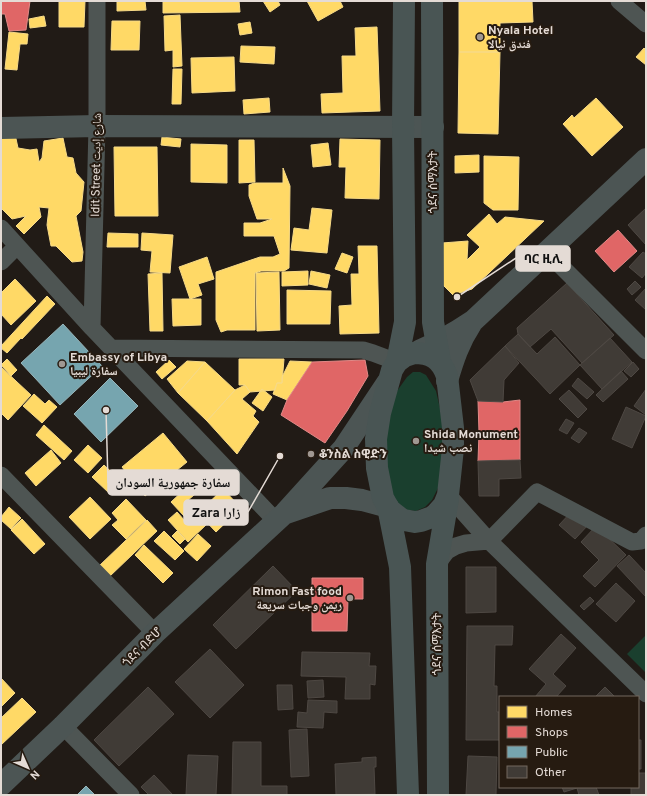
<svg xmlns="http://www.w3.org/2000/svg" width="647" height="796" font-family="Overpass,'Noto Naskh Arabic','Noto Sans Ethiopic',sans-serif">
  <rect width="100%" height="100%" fill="#211b16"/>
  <path fill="#1a3f2e" d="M413 372H420L426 375 436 391 445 430 439 486 432 500 425 507 416 511 407 510 399 504 391 494 386 468V438L391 408 397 391 407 377Z
    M646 635V673L627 654Z"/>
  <path fill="#ffd966" stroke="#f7da87" d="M59 1H85L84 27H59Z
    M117 1H145L146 10 117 11Z
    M163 1H239L240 12 163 13Z
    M263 1H278L280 5 270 12Z
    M307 1H340L343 7 318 21Z
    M459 1H532L533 22 500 23V52H459Z
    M180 15 182 66 173 67V50L165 51 164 16Z
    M44 16 46 26 30 28 29 19Z
    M112 21H140L139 50H111Z
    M250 22 252 33 240 35 238 24Z
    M377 27 380 111 322 113 321 94 343 93 342 56H356L355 28Z
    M9 32 28 34 27 44H20L17 70 5 69Z
    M241 46 275 47 274 64 240 62Z
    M644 48 646 50V65L636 57Z
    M459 52H500L498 134 458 133Z
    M234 57 235 91 192 93 191 58Z
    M173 69H182L181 104H172Z
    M269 98 270 112 244 114 243 100Z
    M596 98 623 127 592 156 563 124 572 115 574 118Z
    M15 134 18 148 30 150 37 149 39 162 42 158 44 141 63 138 67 157 73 158 76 173 84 182 81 211 76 216 83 252 82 261 72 262 56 246H51L47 225 49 208 39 207 41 217 24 234 16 226 26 216 12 219 1 208V137Z
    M162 137 181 139 180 147 161 145Z
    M340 139 380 140 379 199 345 198 346 167H339Z
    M239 140H254L255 182 239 183Z
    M328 143 331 165 313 167 311 145Z
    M191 144 227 145V183L191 182Z
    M114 147H157L158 216H115Z
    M479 155V172L455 173V156Z
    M484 156 519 157 518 210H493L484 203Z
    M283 168 290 186 289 268 284 271H261L255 273V330H227L221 332 216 320V272L260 257H273L280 254 274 236H244V223H260L272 219H257L249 196V185L254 183H283Z
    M312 208 332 210 327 253 291 250 294 228 309 230Z
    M489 214 497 224 505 217 544 221 472 289 453 295 442 284V243L468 241 467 260 480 247 467 235Z
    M108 233 138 234V247H107Z
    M142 233 173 235 170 273 150 272 152 251 141 250Z
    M358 246H377L379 333 340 334 339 306 352 305 351 274H359Z
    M342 253 353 257 347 273 335 269Z
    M207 257 214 279 198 284 202 295 190 299 179 267Z
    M308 271V285L282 286V272Z
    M311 271 330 275 327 288 309 284Z
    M279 272 280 330 257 331 256 273Z
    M162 273 163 331H150L148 274Z
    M15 279 36 301 11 325 1 314V293Z
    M287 290 331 291 330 324H287Z
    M47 296 55 304 22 339 21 338 7 353 1 348V346Z
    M172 299H201V325L173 326Z
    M7 359 17 370 11 376 1 365Z
    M239 359H284L282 383H277L275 390 250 392 245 385H239Z
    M169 360 176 367 162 379 156 372Z
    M187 361 205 362 178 393 167 379Z
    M290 361 312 362 287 400 273 394 277 383H282V377Z
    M205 362 235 390 207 421 178 393Z
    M1 367 31 395 8 420 1 413Z
    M245 385 250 392 242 399 256 411 253 416 259 422 237 454 207 421 235 390Z
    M262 389 272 397 263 411 252 403Z
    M34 394 45 404 49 400 57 407 42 423 23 406Z
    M44 425 72 451 64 460 36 435Z
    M163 433 187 462 145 496 122 467Z
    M88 445 102 458 88 473 74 460Z
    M51 450 61 463 36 486 25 473Z
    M104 465 121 481 109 493 92 477Z
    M200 475 208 483 187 501 194 508 184 516 171 502Z
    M223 489 241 508 216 532 198 513Z
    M90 497 111 519 90 539 69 517Z
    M126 499 146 520 126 539 112 525 118 520 112 513Z
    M9 507 21 518 11 529 1 520V517Z
    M177 512 185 521 194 512 206 525 188 542 168 520Z
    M22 519 45 544 34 554 11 530Z
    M147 520 157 531 109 577 99 566Z
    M164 531 184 551 175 560 154 541Z
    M177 531 185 539 180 544 172 536Z
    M198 534 211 546 197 561 184 549Z
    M144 545 173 573 163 583 135 555Z
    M1 678 15 693 1 707Z
    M22 698 36 712 1 745V718Z"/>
  <path fill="#e06666" stroke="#e18987" d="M1 1H30L26 30 9 31 5 14H1Z
    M618 230 637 251 614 272 595 251Z
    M365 360 368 376 347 411 325 443 281 415 287 400 312 362Z
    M520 400V433H479L478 401 503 402Z
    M479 433H520V460L478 461Z
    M312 578H363V599H348L347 631H312Z"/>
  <path fill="#76a5af" stroke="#97b5ba" d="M63 324 102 366 60 405 21 363Z
    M110 378 138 406 101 442 74 414Z
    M86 786 95 795H77Z"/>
  <path fill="#403b36" stroke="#4e4843" d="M646 208V245L628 225Z
    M643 252 646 254V273L642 278 629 267Z
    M635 281 641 287 632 295 627 289Z
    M567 283 614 335 582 363 551 329 530 347 518 334 517 328Z
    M646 288V310L635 300Z
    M518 334 537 354 555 337 580 365 550 394 505 346Z
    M610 338 632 362 602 389 580 365Z
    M505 346 519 363 504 380 503 402 478 401 470 380Z
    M633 362 639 369 631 377 624 371Z
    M621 371 628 379 603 402 596 395Z
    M578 378 594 392 587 399 572 386Z
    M646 389V415L634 406Z
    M569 390 587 409 578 418 559 399Z
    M626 407 646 416 632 448 612 439Z
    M566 419 574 423 567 434 559 430Z
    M579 428 587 433 579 443 571 438Z
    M520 460 521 478 499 479V496H479L478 461Z
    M573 510 589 524 575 539 559 525Z
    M596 526 626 555 595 587 583 576 599 560 581 542Z
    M629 555 646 573V597L617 566Z
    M273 566 297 591 236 649 213 625Z
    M466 567H496V612L466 613Z
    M616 583 635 601 616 622 596 604Z
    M590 597 594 601 584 610 580 606Z
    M467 626H513L512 645H495L494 686H497V712H500V740H466Z
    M561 634 576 648 553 674 566 686 556 697H535L546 684 529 669Z
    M210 649 244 685 210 718 175 682Z
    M302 652 370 653 369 666H376L375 685 370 684V699H345L346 677 301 676Z
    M323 680 324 697 308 698 307 681Z
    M277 685H292L293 709 278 710Z
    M148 687 174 714 119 766 94 740Z
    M605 687 615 697H595Z
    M308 700 337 701V713L324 712 323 728 297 727 298 712 307 713Z
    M307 729 309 776 291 777 289 730Z
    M638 740H641V769H638Z
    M233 742H261V786H287V795H232Z
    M188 755 218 756 216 795H186Z
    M468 756 497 757 496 795H466Z
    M376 757V767H374L375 794 336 795 335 764 362 762V758Z
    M638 773H646V795H631V787H638Z
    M154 775 173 795H149L141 787Z
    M562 787H596L599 795H579L577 788 564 792Z"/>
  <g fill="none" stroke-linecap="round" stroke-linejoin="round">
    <path stroke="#4e5553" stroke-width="17" d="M619 1 646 24
      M1 228 92 328 276 521
      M547 252 646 351
      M1 262 17 246
      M92 328 97 126V1
      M112 348 363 350 373 353 397 362
      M1 475 155 633
      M448 495 489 541 646 694
      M437 564 447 551 456 546 466 543 489 541 537 492 632 542 641 541 646 535
      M63 726 131 795"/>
    <path stroke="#4c5554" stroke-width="22" d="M1 128 97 126 433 127
      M419 351C438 343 455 333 473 321L646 159
      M447 381C453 360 459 342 471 324
      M286 513 330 498H346L362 500 388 507
      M1 785 63 726 155 633 285 513 343 449 387 383"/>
    <path stroke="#495554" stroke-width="22" d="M432 1 433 322 440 362
      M414 353C431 353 441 359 447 376L453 428V448L448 495 444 505 436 514 432 517 421 521 415 522 404 520 400 518 391 511 388 507 383 498 377 468 376 439 380 413 392 370 397 362 405 356Z
      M397 362 405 322 403 127 404 1
      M388 507 400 567 408 795
      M438 795 437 564 448 499"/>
  </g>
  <g fill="#a09892" stroke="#261b11" stroke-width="1.5">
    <circle cx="480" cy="37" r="4"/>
    <circle cx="62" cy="364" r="4"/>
    <circle cx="416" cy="441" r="4"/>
    <circle cx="311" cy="454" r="4"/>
    <circle cx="350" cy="598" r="4"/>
  </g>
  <g text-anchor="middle" stroke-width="4" stroke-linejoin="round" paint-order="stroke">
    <g font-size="12" font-weight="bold" fill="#e4dbd5" stroke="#261b11" text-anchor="start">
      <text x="488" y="34">Nyala Hotel<tspan x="488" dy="14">فندق نيالا</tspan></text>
      <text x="70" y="361">Embassy of Libya<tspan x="70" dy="14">سفارة ليبيا</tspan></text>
      <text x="424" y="438">Shida Monument<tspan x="424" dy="14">نصب شيدا</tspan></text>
      <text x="319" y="458">ቆንስል ስዊድን</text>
      <text x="342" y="595" text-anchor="end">Rimon Fast food<tspan x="342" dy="14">ريمن وجبات سريعة</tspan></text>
    </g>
    <g font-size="12" fill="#e4dbd5" stroke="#261b11">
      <text transform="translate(96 165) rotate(-89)" y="4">Idit Street شارع إديت</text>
      <text transform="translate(433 182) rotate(-90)" y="4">ጎደና ሰማእታት</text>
      <text transform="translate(437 644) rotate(-90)" y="4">ጎደና ሰማእታት</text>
      <text transform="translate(142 647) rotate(-45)" y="4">ጎደና ብድሆ</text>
    </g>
  </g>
  <path fill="none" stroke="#e4dbd5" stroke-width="1.5" d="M457 297L516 258M106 410L108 483M280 456L248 512"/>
  <g fill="#e4dbd5" stroke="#261b11" stroke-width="1.5">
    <circle cx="457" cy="297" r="4"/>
    <circle cx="106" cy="410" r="4"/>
    <circle cx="280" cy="456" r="4"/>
  </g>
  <g fill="#e4dbd5" stroke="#e4dbd5" stroke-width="1.5">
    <rect x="516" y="246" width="54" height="25" rx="4"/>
    <rect x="108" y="470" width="131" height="25" rx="4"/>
    <rect x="184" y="500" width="64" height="25" rx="4"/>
  </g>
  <g font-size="13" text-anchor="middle" font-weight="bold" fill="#111">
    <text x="543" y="263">ባር ዚሊ</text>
    <text x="173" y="487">سفارة جمهورية السودان</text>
    <text x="216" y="517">Zara زارا</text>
  </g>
  <rect width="647" height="796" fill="none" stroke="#e4dbd5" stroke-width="4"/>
  <rect x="499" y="696" width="140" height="92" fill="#261b11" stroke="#72685f"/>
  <rect x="507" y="706" width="20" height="12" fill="#ffd966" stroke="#72685f"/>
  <text x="535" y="716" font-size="12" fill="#e4dbd5">Homes</text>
  <rect x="507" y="726" width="20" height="12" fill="#e06666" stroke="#72685f"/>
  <text x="535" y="736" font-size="12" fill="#e4dbd5">Shops</text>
  <rect x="507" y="746" width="20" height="12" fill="#76a5af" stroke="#72685f"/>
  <text x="535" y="756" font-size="12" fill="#e4dbd5">Public</text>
  <rect x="507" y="766" width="20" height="12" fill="#403b36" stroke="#72685f"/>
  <text x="535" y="776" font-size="12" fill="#e4dbd5">Other</text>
  <g transform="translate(28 768) rotate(135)" stroke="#261b11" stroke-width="3" paint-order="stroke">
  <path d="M0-3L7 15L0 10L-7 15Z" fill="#e4dbd5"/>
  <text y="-6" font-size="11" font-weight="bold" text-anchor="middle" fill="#e4dbd5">N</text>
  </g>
</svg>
